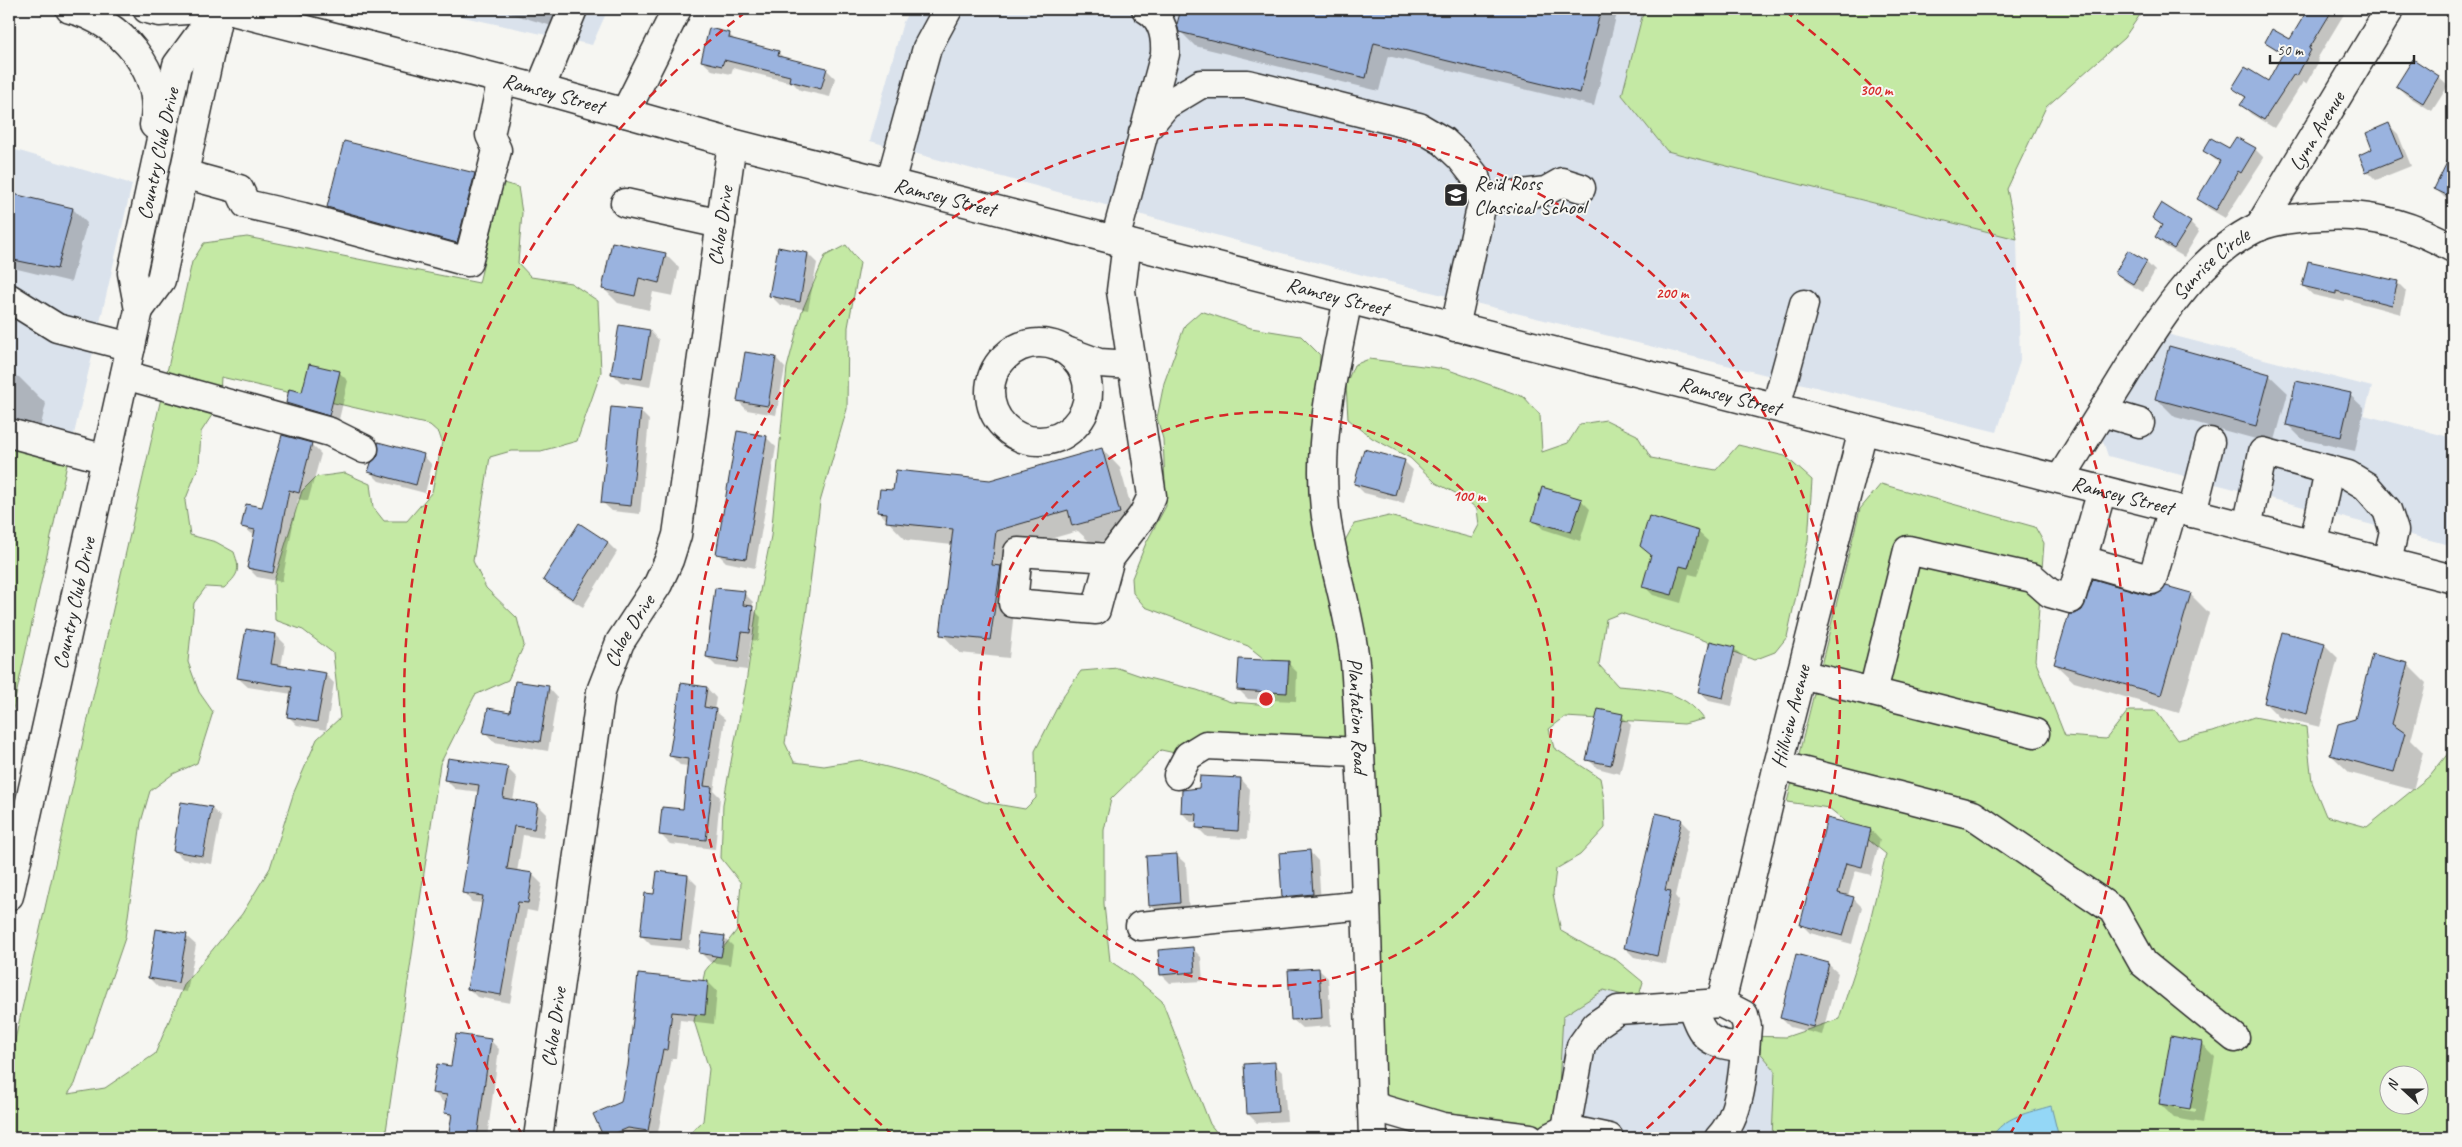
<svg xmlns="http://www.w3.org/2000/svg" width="2462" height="1147" font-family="Caveat,sans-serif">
  <rect width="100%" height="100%" fill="#f6f6f2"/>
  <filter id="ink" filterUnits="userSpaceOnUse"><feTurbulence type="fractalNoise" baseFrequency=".02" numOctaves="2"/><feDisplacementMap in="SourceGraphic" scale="10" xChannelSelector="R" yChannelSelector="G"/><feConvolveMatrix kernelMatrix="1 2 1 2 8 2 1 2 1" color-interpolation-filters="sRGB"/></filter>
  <g filter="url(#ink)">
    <path fill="#dae2ec" d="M427 9H608L592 45Z
      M910 9H1644L1622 95 1667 151 2017 239 2020 361 1997 432 1366 276 870 141 903 22Z
      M9 148 132 184 68 460 9 444Z
      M2167 334 2372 387 2364 415 2453 438V546L2108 456 2101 435Z
      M1604 990 1692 1014 1746 1036 1775 1070 1772 1138H1554L1556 1137 1563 1016Z"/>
    <path fill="#c4e9a4" stroke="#788a68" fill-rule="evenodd" d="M1644 9H2144L2124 38 2046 107 2007 189 2017 239 1667 151 1622 95Z
      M503 183 518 187 522 213 518 263 531 277 571 283 598 301 601 372 577 441 541 451H511L490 457 473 561 486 588 517 618 524 645 508 680 475 695 440 764 385 1138H9V1066L192 262 204 243 247 237 479 283ZM221 377 430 425 439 433 442 442 432 492 407 521H384L373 507 370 484 345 473 316 477 302 491 274 581 275 620 303 630 333 653 340 718 317 739 294 792 270 868 242 914 185 983 155 1054 105 1088 68 1094 75 1084 125 938 141 822 150 791 173 774 197 763 213 712 199 692 188 662 194 603 206 587 224 588C238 575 241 571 234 552L216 542 190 535 185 501 199 465 201 432 214 412 220 396Z
      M846 245 860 263 848 327 847 409 820 502 806 616 785 743 794 762 824 766 860 760 910 773 984 802 1025 809 1036 798 1035 751 1063 696 1081 671 1118 668 1144 677 1197 690 1231 702 1272 705 1278 670 1248 646 1145 607 1133 593 1132 578 1146 543 1166 506 1163 439 1157 418 1164 383 1185 325 1201 311 1251 328 1301 336 1320 355 1312 495 1318 550 1339 641 1348 742 1208 760 1161 750 1111 799 1104 830V904L1110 961 1131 975 1162 1001 1210 1124 1221 1138H685L703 1121 709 1069 694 1021 705 971 737 930 741 883 721 858 723 804 746 683 758 601 771 536 787 368 802 311 825 256Z
      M1369 359 1446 369 1524 397 1540 415 1542 452 1568 443 1580 424 1606 420 1637 435 1651 458 1716 470 1738 445 1785 456 1812 480 1808 541 1787 637 1775 652 1754 660 1698 638 1621 613 1606 619 1599 665 1618 686C1651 689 1682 689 1704 719L1684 724 1565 717 1549 729 1554 748 1600 778 1604 799 1605 828 1580 855 1556 869 1553 894 1561 931 1589 947 1614 958 1643 982 1638 999 1604 990 1563 1016 1556 1137 1387 1110 1365 634 1357 598 1340 550 1354 524 1389 516 1472 538 1479 525 1477 509 1463 497 1436 483 1410 458 1372 438 1348 419 1346 384 1354 365Z
      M9 445 68 460 9 727Z
      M1881 484 2035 527 2044 543 2035 660 2065 736 2106 739 2128 711H2156L2177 740 2213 732 2254 717 2306 727 2312 782 2326 816 2367 827 2431 775 2453 747V1138H1772L1775 1070 1746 1036 1786 1037 1839 1019 1867 933 1886 854 1829 808 1787 802 1860 509ZM2390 1074H2420V1104H2390Z"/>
    <path fill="#94d7f6" stroke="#6a92a5" d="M2051 1106 2059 1138H1991C2004 1116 2028 1113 2051 1106Z"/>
    <path fill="#0003" fill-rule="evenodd" d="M495 9H585L572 32Z
      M1180 9H1618L1594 106 1388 56 1379 91 1195 46 1181 32 1182 9Z
      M2310 9H2347L2317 59 2319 61 2306 84 2303 82 2274 128 2251 114 2242 105 2246 99 2234 87 2268 83 2283 55 2266 42 2291 41Z
      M729 34 736 41 778 52 785 59 826 69 835 78 830 97 800 90 793 83 733 68 731 74 712 70 702 61Z
      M2438 77 2448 86 2432 111 2406 95 2397 86Z
      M2389 125 2398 134 2411 166 2376 180 2367 171 2374 150Z
      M2255 149 2264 158 2225 218 2208 208 2199 199 2220 164 2205 151Z
      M2446 168 2453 172V202L2445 198 2436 189Z
      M474 174 493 193 475 261 347 226 329 207Z
      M10 195 73 209 87 223 71 282 9 267Z
      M2162 205 2190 223 2199 232 2184 257 2165 246 2156 237 2163 227 2153 218Z
      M665 254 679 268 673 296 653 292 649 310 618 303 604 289Z
      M808 254 817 263 808 310 780 305 771 296Z
      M2146 262 2155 271 2143 292 2126 282 2116 273Z
      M2397 282 2406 291 2401 314 2345 299V302L2313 295 2303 286Z
      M650 331 659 340 650 387 621 382 612 373Z
      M776 358 785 368 776 415 747 410 738 401Z
      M339 372 348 381 338 424 296 412 287 403Z
      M9 375 19 377 46 404 36 445 9 444Z
      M2269 375 2288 393 2274 444 2175 417 2157 399Z
      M2350 395 2364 408 2355 451 2302 439 2288 425Z
      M640 411 649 420 640 514 612 511 602 502Z
      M767 438 776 447 755 568 726 562 717 553Z
      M311 444 321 454 308 501 298 499 282 582 257 577 248 568 255 536 243 527 263 509Z
      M1102 449 1120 468 1138 531 1092 544 1078 531 1015 549 1014 611 1009 658 960 653 942 634 952 545 906 540 878 511 894 492 991 481Z
      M423 455 432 465 425 493 379 481 370 472Z
      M1404 461 1413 470 1404 503 1364 493 1355 484Z
      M1581 500 1590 509 1580 541 1543 529 1534 520Z
      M579 525 608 543 617 552 583 607 554 589 545 580Z
      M1698 532 1708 541 1697 576 1689 574 1681 603 1653 595 1644 586Z
      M744 593 753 602 752 608 761 617 758 641 751 640 747 670 716 666 707 657Z
      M2190 594 2209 613 2179 713 2074 682 2055 664 2076 615 2147 596Z
      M276 635 285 644 281 667 325 674 334 683 326 730 297 725 288 716 292 694 248 687 238 678Z
      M2324 644 2338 658 2320 727 2279 717 2265 703Z
      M1734 648 1743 657 1732 706 1709 701 1700 692Z
      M1288 663 1297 672 1296 701 1248 699 1239 690Z
      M2407 664 2426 683 2411 740 2423 752 2413 790 2350 773 2331 755 2356 720Z
      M548 687 557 697 548 751 494 742 485 732Z
      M707 688 716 698 714 710 725 719 714 791 720 797 715 849 670 844 661 835 684 811 688 766 680 765 671 756Z
      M1622 716 1631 725 1620 774 1597 768 1588 759Z
      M508 769 517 778 513 801 538 805 547 814 543 838 523 835 517 872 532 874 542 884 537 912 527 910 510 1003 477 997 468 988 483 903 472 902 463 892 480 792 455 789 446 780Z
      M1241 779 1250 789 1247 839 1207 837 1198 828V822H1191L1182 813 1200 789Z
      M211 808 221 817 212 864 183 859 174 850Z
      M1828 819 1871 830 1880 840 1871 875 1855 871 1848 897 1853 898 1862 907 1852 944 1810 933 1801 924Z
      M1681 820 1690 829 1675 896 1679 901 1666 964 1634 957 1625 948 1638 885 1641 886Z
      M1309 851 1318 861 1321 903 1292 906 1283 897Z
      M1176 855 1186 864 1189 912 1160 914 1150 905Z
      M688 876 697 885 689 949 651 945 641 935Z
      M186 936 196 945 187 992 158 987 149 978Z
      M724 937 733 946 730 965 710 962 700 952Z
      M1192 948 1201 957 1203 981 1170 983 1161 974Z
      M1828 964 1838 973 1822 1035 1790 1027 1781 1018Z
      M1318 969 1328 978 1331 1026 1302 1028 1292 1019Z
      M639 975 708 982 717 991 714 1024 680 1020 676 1058H672L657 1138H605L595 1114 623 1103 629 1066Z
      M490 1040 499 1049 487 1138H449L453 1119 446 1112 447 1103 443 1102 434 1093 452 1068Z
      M2201 1043 2215 1057 2203 1123 2174 1118 2160 1104ZM2174 1105 2196 1109V1112L2174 1108Z
      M1274 1064 1283 1073 1287 1121 1257 1123 1248 1114Z"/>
    <path fill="#9ab3df" stroke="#2b2b2b" d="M1181 9H1601L1580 93 1374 43 1366 78 1179 32 1177 24Z
      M2308 9H2333L2309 49 2311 50 2297 76 2294 74 2264 120 2240 105 2246 97 2232 88 2245 67 2268 81 2283 53 2265 42 2272 29 2290 39Z
      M709 28 730 33 729 38 779 51 778 56 827 68 821 89 789 81 790 76 724 60 722 66 701 61Z
      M2413 59 2439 76 2423 103 2396 86Z
      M2389 123 2403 157 2366 172 2359 155 2372 149 2366 133Z
      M2236 137 2256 148 2241 173 2238 171 2216 210 2197 199 2220 161 2203 151 2211 138 2229 148Z
      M344 141 475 173 457 243 327 207Z
      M2453 150V198L2434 189Z
      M9 193 73 208 57 269 9 259Z
      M2161 203 2191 222 2174 249 2155 237 2162 225 2152 218Z
      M612 242 666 253 659 283 639 278 635 296 602 289Z
      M778 247 808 253 800 302 769 296Z
      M2128 250 2147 261 2133 284 2115 273Z
      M2308 261 2398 281 2392 305 2336 291V294L2302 286Z
      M619 325 650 330 642 379 611 374Z
      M2169 346 2270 374 2256 426 2155 399Z
      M745 352 776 357 768 406 737 401Z
      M309 364 340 371 329 416 286 403 289 389 302 392Z
      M2296 381 2351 393 2341 437 2286 425Z
      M611 407 641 410 631 506 601 503Z
      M737 431 767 436 746 559 716 554Z
      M282 435 312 443 299 493 289 490 273 573 247 568 255 530 241 527 246 504 262 507Z
      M378 442 424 454 416 485 368 472 371 463 378 456Z
      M1102 448 1120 513 1072 526 1068 510 996 531 992 565 1001 566 990 640 940 635 953 529 886 522 887 513 877 512 880 489 893 490 896 470 990 480Z
      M1364 449 1405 460 1395 495 1354 484Z
      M1542 487 1582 499 1571 532 1532 521Z
      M1649 516 1699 531 1688 568 1680 566 1672 595 1642 587 1651 555 1640 546Z
      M579 523 608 542 573 599 543 580Z
      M2093 579 2148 595H2156L2166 586 2191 593 2161 695 2054 664 2069 614H2075L2082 610Z
      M715 588 745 591 743 605 753 606 750 633 742 632 738 662 706 657Z
      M246 629 276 634 271 664 326 673 317 722 287 717 292 687 237 678Z
      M2282 632 2325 643 2307 714 2264 703Z
      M1710 641 1735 647 1723 698 1698 692Z
      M2372 654 2408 663 2392 724 2405 733 2394 772 2330 755 2338 724 2355 719Z
      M1239 659 1289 661 1287 693 1237 690Z
      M515 681 549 686 540 742 483 733 488 708 510 712Z
      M681 683 707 687 704 707 716 709 704 786 712 787 706 840 659 835 662 807 683 809 688 759 669 756Z
      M1598 709 1623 714 1611 765 1586 760Z
      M448 758 508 767 503 798 538 804 534 829 514 826 507 869 533 873 528 903 518 902 501 995 467 989 483 896 462 893 479 785 444 780Z
      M1200 776 1241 778 1238 831 1196 828 1197 814 1181 813 1182 790 1199 788Z
      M181 802 212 807 203 856 173 851Z
      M1656 813 1682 819 1665 890 1671 891 1657 956 1624 948Z
      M1827 818 1871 829 1862 867 1846 863 1838 893 1854 897 1843 936 1800 925Z
      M1310 850 1313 894 1282 897 1279 853Z
      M1177 854 1180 903 1149 906 1146 856Z
      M657 871 688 875 681 940 640 936 645 893 654 894Z
      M156 929 187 934 178 983 148 978Z
      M702 933 725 936 721 957 699 953Z
      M1193 947 1195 972 1160 975 1158 950Z
      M1796 954 1829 963 1813 1027 1780 1018Z
      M1319 968 1322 1018 1291 1020 1288 970Z
      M638 974 708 981 705 1015 672 1012 667 1050 663 1049 648 1131 628 1128 604 1138 593 1114 621 1102 628 1066Z
      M456 1034 491 1039 477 1138H448L452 1114 444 1113 447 1095 432 1093 437 1064 451 1066Z
      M2171 1036 2202 1042 2190 1109 2159 1104Z
      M1275 1062 1278 1112 1247 1114 1244 1064Z"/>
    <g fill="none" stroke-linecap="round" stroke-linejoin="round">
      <defs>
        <g id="minor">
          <path d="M540 89 573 9"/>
          <path d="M625 113 677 9"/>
          <path d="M1143 133 1166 105 1201 84H1248L1419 127 1443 141 1460 157 1475 176 1482 203 1455 327"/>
          <path d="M184 174 239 189 246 204 303 217 468 262 497 150 490 135 502 79"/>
          <path d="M890 183 927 48 948 9"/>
          <path d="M625 203 721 224"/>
          <path d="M1482 203 1504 196 1546 191 1562 182 1581 188"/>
          <path id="s1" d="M2259 227 2390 9"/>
          <path d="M1115 240 1165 54C1166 36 1163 18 1146 9"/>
          <path d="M9 298 57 328 131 347"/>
          <path id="s2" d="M1348 299C1334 368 1317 439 1325 509 1331 562 1350 610 1355 663 1358 700 1359 737 1361 773 1367 895 1369 1017 1373 1138"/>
          <circle cx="1039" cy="392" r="49"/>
          <path d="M1069 352 1099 363 1132 365"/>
          <path d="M125 375 330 432 364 449"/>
          <path d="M1776 407 1804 304"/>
          <path d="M2102 412 2140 423"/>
          <path d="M9 433 106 459"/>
          <path id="s3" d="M2060 479C2080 447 2100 415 2120 383 2154 327 2195 258 2256 228 2273 220 2304 217 2323 216 2369 213 2413 225 2453 248"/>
          <path d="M2192 513 2210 442"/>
          <path d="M2247 527 2263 452 2348 475 2366 486 2387 510 2394 531 2387 562"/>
          <path d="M2314 543 2329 470"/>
          <path d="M1110 558 1018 552 1013 603 1096 610 1110 558 1143 515 1152 496 1121 291 1127 243"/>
          <path d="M2083 560 2152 580 2173 508"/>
          <path d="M1801 674 2035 733"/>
          <path d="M1873 692 1908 550 2033 578 2050 593 2071 599 2102 490"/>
          <path d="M1778 765 1973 815 2113 910 2143 963 2235 1038"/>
          <path d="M1178 775 1188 756 1206 745 1360 752"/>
          <path d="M1140 926 1366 905"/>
          <path id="s4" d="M1721 1003 1778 765 1863 430"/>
          <path d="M1691 1005C1703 1040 1708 1043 1745 1048"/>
          <path d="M1372 1106 1443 1127 1530 1138"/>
          <path d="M1566 1129 1581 1046 1596 1025 1618 1010 1721 1003 1744 1015 1747 1027C1744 1059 1743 1114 1719 1138"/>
          <path d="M1550 1137 1566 1129 1609 1138"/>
          <path id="s5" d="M538 1138 601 691 620 642 658 584 669 560 677 535 732 143"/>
        </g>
        <g id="major">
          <path d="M70 9C119 21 165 71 154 125"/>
          <path d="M147 9 159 12 200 9"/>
          <path id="s6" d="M224 9 540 89 732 143 2453 579"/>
          <path d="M139 310 161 280 218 15"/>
          <path id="s7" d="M9 896 139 310 132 273 177 65 218 9"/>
        </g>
      </defs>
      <use href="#minor" stroke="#2b2b2b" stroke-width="31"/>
      <use href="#major" stroke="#2b2b2b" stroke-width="31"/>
      <use href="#minor" stroke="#f6f6f2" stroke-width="28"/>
      <use href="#major" stroke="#f6f6f2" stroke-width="28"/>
    </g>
  </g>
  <g fill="none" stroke="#d62828" stroke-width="2.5" stroke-dasharray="9 6">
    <circle cx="1266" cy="699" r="287"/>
    <path d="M893 1135A574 574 0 1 1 1639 1135"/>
    <path d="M523 1136A862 862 0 0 1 747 11M1785 11A862 862 0 0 1 2009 1136"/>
  </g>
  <defs>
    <symbol id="school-square" viewBox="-11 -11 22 22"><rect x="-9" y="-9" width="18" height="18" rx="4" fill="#2b2b2b" stroke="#f6f6f2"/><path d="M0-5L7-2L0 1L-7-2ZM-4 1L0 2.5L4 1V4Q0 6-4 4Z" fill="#fff"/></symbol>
  </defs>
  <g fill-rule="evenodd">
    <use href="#school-square" x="1442" y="181" width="28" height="28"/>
  </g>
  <g text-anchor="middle" stroke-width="4" stroke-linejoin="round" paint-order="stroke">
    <g font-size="21" fill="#2b2b2b" stroke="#f6f6f2">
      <text dy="7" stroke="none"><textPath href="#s6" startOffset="340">Ramsey Street</textPath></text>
      <text dy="7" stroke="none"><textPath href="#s1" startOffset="112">Lynn Avenue</textPath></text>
      <text dy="7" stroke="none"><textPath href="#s7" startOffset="760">Country Club Drive</textPath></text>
      <text dy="7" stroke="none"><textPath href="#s6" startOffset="745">Ramsey Street</textPath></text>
      <text dy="7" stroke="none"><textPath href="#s5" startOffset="938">Chloe Drive</textPath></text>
      <text dy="7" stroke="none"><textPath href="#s3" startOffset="264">Sunrise Circle</textPath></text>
      <text dy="7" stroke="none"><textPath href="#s6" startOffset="1150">Ramsey Street</textPath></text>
      <text dy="7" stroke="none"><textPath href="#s6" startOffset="1555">Ramsey Street</textPath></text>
      <text dy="7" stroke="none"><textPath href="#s6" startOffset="1960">Ramsey Street</textPath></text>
      <text dy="7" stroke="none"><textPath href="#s7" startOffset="300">Country Club Drive</textPath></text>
      <text dy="7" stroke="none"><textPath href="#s5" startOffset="518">Chloe Drive</textPath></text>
      <text dy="7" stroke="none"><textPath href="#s2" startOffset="422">Plantation Road</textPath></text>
      <text dy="7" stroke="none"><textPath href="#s4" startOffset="295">Hillview Avenue</textPath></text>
      <text dy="7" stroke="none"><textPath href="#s5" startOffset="112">Chloe Drive</textPath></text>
    </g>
    <g font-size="21" fill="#2b2b2b" stroke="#f6f6f2" text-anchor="start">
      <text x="1474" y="190">Reid Ross<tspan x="1474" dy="24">Classical School</tspan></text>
    </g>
  </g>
  <circle cx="1266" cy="699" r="8" fill="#d62828" stroke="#f6f6f2" stroke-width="2.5"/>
  <g font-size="15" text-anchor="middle" font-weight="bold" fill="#d62828" stroke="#f6f6f2" stroke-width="4" stroke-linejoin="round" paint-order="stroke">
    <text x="1876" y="95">300 m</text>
    <text x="1672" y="298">200 m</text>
    <text x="1469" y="501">100 m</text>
  </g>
  <rect width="2462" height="1147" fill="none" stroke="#f6f6f2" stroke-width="30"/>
  <rect x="15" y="15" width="2432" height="1117" fill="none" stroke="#2b2b2b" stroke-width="2" filter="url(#ink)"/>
  <g transform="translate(2404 1090) rotate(291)"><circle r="24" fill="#f6f6f2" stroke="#a5a5a2"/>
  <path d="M0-4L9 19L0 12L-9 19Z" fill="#2b2b2b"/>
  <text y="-8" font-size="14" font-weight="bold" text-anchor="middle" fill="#2b2b2b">N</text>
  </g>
  <path d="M2270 55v8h144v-8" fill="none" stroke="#2b2b2b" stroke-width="2.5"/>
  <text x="2277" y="55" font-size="15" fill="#2b2b2b" stroke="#f6f6f2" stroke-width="4" paint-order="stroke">50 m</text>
</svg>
